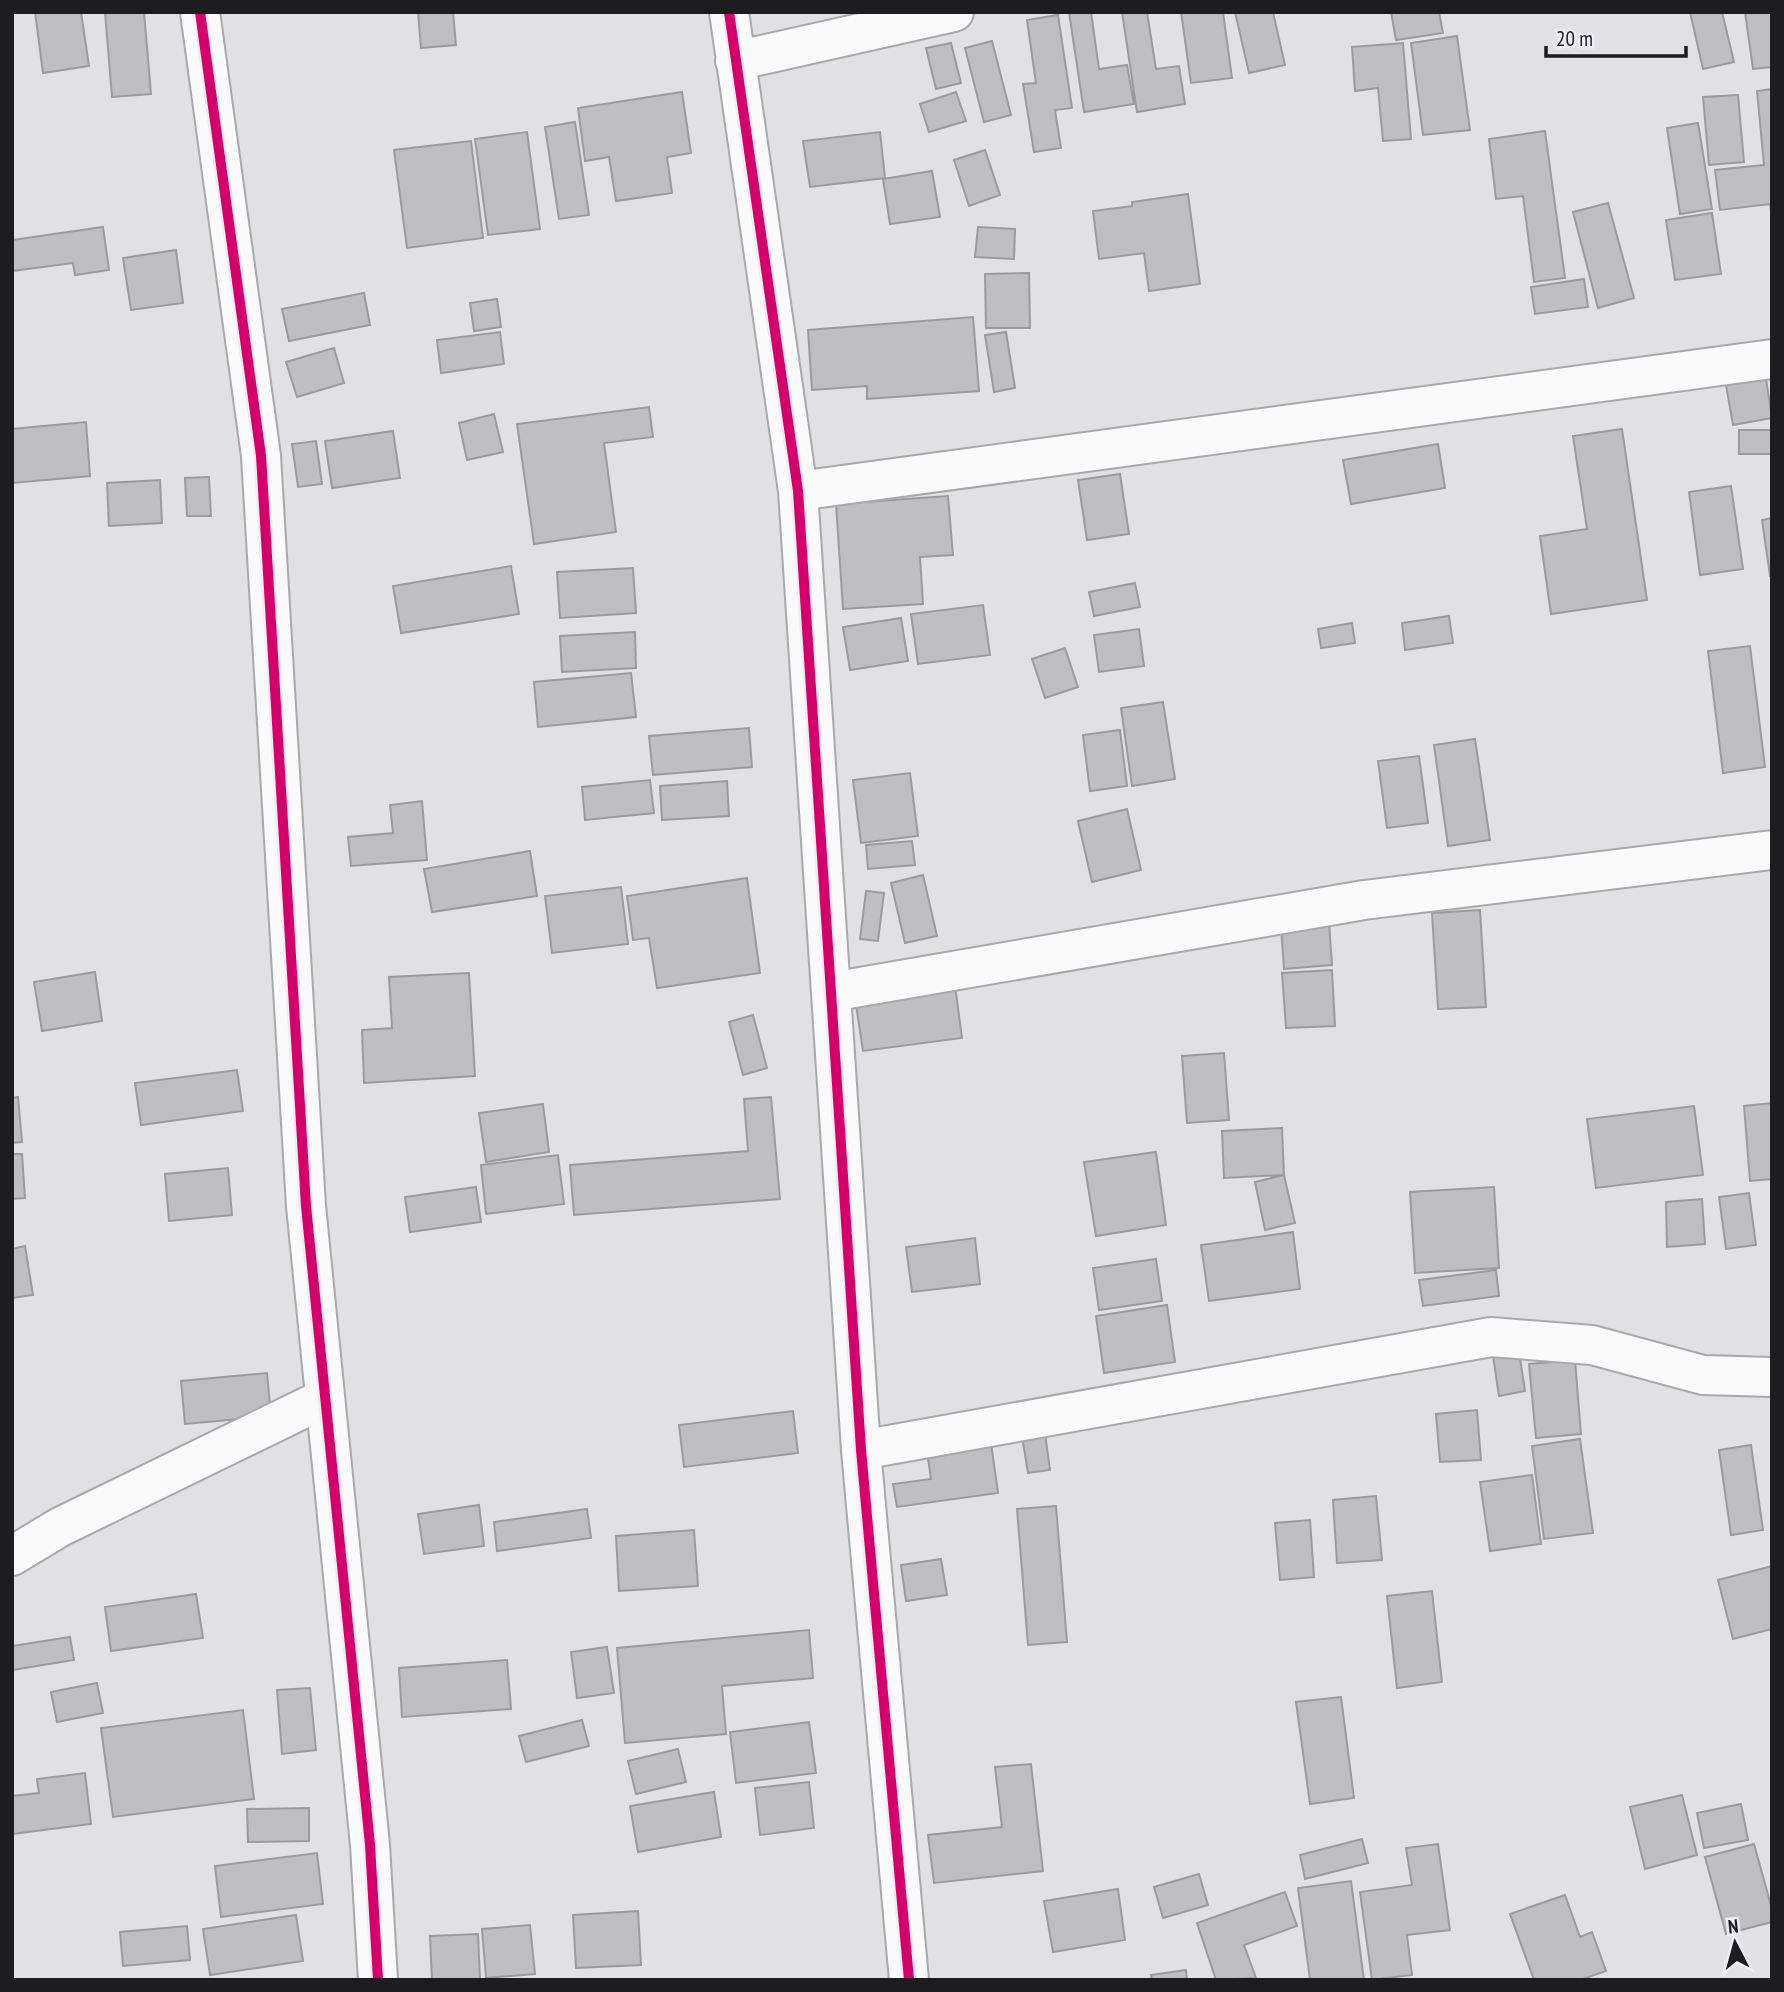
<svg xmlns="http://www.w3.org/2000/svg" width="1784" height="1992" font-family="'PT Sans Narrow',sans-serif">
  <rect width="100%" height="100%" fill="#e1e1e4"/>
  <path fill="#bfbec0" stroke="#9c9b9c" stroke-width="2" d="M35 12H81L89 66 43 73Z
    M105 12H144L151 94 112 97Z
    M418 12H453L456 45 421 48Z
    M1069 12H1091L1099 69 1127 65 1134 104 1084 112Z
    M1122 12H1147L1156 69 1179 66 1185 104 1137 112Z
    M1181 12H1223L1232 78 1191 83Z
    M1235 12H1273L1285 65 1249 73Z
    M1391 12H1439L1443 33 1396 40Z
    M1690 12H1722L1734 62 1703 69Z
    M1745 12H1772V67L1753 69Z
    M1058 15 1072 108 1055 110 1061 148 1034 152 1023 84 1036 83 1027 20Z
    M1457 36 1470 130 1423 135 1411 43Z
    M992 41 1011 115 984 122 965 48Z
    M951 43 961 83 936 89 926 48Z
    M1403 43 1411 139 1383 141 1378 88 1355 91 1352 47Z
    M1772 89V218L1770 204 1720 210 1715 170 1764 165 1757 91Z
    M682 92 691 153 667 157 672 193 616 201 609 157 585 161 578 108Z
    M956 92 966 121 929 132 920 104Z
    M1738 95 1744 162 1709 165 1703 97Z
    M575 122 589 215 559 219 545 127Z
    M1698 123 1712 209 1680 214 1667 128Z
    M1545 131 1565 278 1534 282 1523 196 1496 199 1489 139Z
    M527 132 540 229 488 235 475 139Z
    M880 132 885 178 810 187 803 141Z
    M471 141 483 238 407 248 394 150Z
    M985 150 1000 195 969 206 954 160Z
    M932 171 940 217 890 224 883 179Z
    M1188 194 1200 284 1149 291 1144 253 1099 259 1093 211 1132 206V202Z
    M1608 203 1634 298 1598 308 1573 212Z
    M1712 213 1721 274 1675 280 1666 220Z
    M103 227 109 270 75 275 73 263 12 271V240Z
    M978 227 1015 229 1014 259 975 257Z
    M176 250 183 303 131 310 123 258Z
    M1029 273 1030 328H986L985 274Z
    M1584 279 1588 307 1535 314 1531 287Z
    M364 293 370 325 289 341 282 309Z
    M497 299 501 327 474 331 470 303Z
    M973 317 979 391 867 399V386L812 390 808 330Z
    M500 332 504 364 441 373 437 340Z
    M1006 332 1015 388 994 392 985 335Z
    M334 348 344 383 297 397 286 362Z
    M1765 372 1772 418 1733 425 1725 379Z
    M649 407 653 437 604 443 616 532 534 544 517 424Z
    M649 407 653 437 604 443 616 532 534 544 517 424Z
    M494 414 503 452 467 460 459 423Z
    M86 422 90 476 12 483V429Z
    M1622 429 1647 600 1551 614 1540 536 1587 529 1573 436Z
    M1739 430H1771V454H1739Z
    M1739 430H1771V454H1739Z
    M393 431 400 478 332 488 325 441Z
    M316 441 322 484 298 487 292 444Z
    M1438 444 1445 488 1351 504 1343 460Z
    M1120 474 1129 534 1087 540 1078 480Z
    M1120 474 1129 534 1087 540 1078 480Z
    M209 477 211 516H187L185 478Z
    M160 480 162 523 109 526 107 483Z
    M1731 486 1743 569 1700 575 1689 492Z
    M948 496 953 555 920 557 923 604 843 609 836 504Z
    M1772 518V576H1770L1762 520Z
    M511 566 519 614 401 633 393 586Z
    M633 568 636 613 560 618 557 572Z
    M1135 583 1140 607 1094 616 1089 592Z
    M983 605 990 655 918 664 911 614Z
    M1449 616 1453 643 1405 650 1402 623Z
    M901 618 908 661 850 670 843 627Z
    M1352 623 1355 643 1321 648 1318 629Z
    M1139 629 1144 666 1099 672 1094 635Z
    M635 632 636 668 562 672 560 636Z
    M1750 646 1765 767 1723 773 1708 651Z
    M1065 648 1078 687 1045 698 1032 659Z
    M631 673 636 717 538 727 534 682Z
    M1163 702 1175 779 1132 786 1121 708Z
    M749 728 752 767 653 775 649 736Z
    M1120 730 1127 786 1090 791 1083 735Z
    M1475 739 1490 840 1448 846 1434 745Z
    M1419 756 1428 823 1387 828 1378 761Z
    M910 773 918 836 861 843 853 780Z
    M650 780 654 813 585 820 582 787Z
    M727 781 729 816 662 820 660 786Z
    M422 801 427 860 351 866 348 837 393 833 390 805Z
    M1127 809 1141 870 1092 882 1078 821Z
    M912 841 915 865 868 869 866 845Z
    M530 851 537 896 432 912 424 869Z
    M923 875 937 936 905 943 891 883Z
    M747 878 760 973 657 988 649 938 633 940 627 896Z
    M621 887 628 944 552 953 545 896Z
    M866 891 884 893 878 941 860 939Z
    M1480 910 1486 1007 1438 1009 1432 913Z
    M1329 922 1332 965 1284 969 1281 926Z
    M1332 970 1335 1026 1286 1028 1282 973Z
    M95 972 102 1021 42 1031 34 982Z
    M469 973 475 1076 364 1083 362 1030 392 1028 389 977Z
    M954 978 962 1038 863 1051 854 991Z
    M954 978 962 1038 863 1051 854 991Z
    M753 1015 767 1068 743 1075 729 1022Z
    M1224 1053 1229 1120 1187 1123 1182 1056Z
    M237 1070 243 1111 141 1125 135 1083Z
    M18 1097 22 1142 12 1143V1098Z
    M771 1097 780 1199 574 1215 570 1165 748 1151 744 1099Z
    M1772 1103V1179L1750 1181 1744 1106Z
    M543 1104 549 1152 486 1162 479 1113Z
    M1694 1106 1703 1175 1596 1188 1587 1119Z
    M1282 1128 1284 1175 1224 1178 1222 1131Z
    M1156 1152 1166 1225 1096 1236 1084 1162Z
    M12 1154H22L25 1198 12 1199Z
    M558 1155 564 1204 486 1214 481 1165Z
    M228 1168 232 1215 169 1221 165 1174Z
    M1284 1175 1295 1223 1265 1230 1255 1182Z
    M476 1187 481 1222 410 1232 405 1197Z
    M1494 1187 1499 1268 1415 1273 1410 1192Z
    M1749 1193 1756 1245 1726 1249 1719 1197Z
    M1702 1199 1705 1244 1667 1247 1666 1202Z
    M1293 1232 1300 1289 1209 1301 1201 1245Z
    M975 1238 980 1284 912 1292 906 1247Z
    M25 1246 33 1295 12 1298V1249Z
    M1156 1259 1162 1301 1099 1310 1093 1268Z
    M1496 1270 1499 1296 1423 1306 1419 1280Z
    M1167 1305 1175 1362 1104 1373 1096 1316Z
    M1518 1345 1525 1391 1499 1396 1492 1349Z
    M1575 1360 1581 1434 1536 1438 1529 1364Z
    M267 1373 271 1416 185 1424 181 1381Z
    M1477 1410 1481 1460 1440 1462 1436 1414Z
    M793 1411 798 1453 684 1467 679 1425Z
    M1045 1433 1050 1470 1028 1473 1022 1436Z
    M1580 1439 1593 1533 1544 1539 1532 1446Z
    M991 1443 998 1493 897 1507 893 1484 931 1479 927 1451Z
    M1751 1445 1763 1530 1731 1535 1719 1450Z
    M1532 1475 1541 1544 1490 1551 1480 1482Z
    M1376 1496 1382 1560 1337 1563 1333 1500Z
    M479 1505 484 1546 424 1554 418 1514Z
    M1056 1506 1067 1642 1028 1645 1017 1509Z
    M587 1509 591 1538 497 1551 494 1522Z
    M587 1509 591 1538 497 1551 494 1522Z
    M1310 1520 1314 1577 1280 1580 1275 1523Z
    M694 1530 698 1586 619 1591 616 1536Z
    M941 1559 947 1595 906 1601 901 1565Z
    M1772 1566V1629L1733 1639 1718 1580Z
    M1432 1591 1442 1682 1397 1688 1387 1596Z
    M196 1594 203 1638 111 1651 105 1607Z
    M809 1630 813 1678 722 1686 726 1734 625 1743 617 1648Z
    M70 1637 74 1660 12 1670V1646Z
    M607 1647 614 1693 577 1698 571 1652Z
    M507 1660 511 1709 402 1717 399 1668Z
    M97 1683 103 1713 57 1722 51 1692Z
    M310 1688 316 1750 282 1754 277 1690Z
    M1341 1697 1354 1798 1310 1804 1296 1702Z
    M243 1710 254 1799 113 1817 101 1728Z
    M582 1720 589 1746 526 1762 519 1736Z
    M809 1722 816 1773 736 1783 730 1732Z
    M678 1749 686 1782 636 1794 628 1761Z
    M1031 1764 1043 1871 934 1883 928 1835 1002 1827 995 1767Z
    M85 1773 91 1824 12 1834V1796L39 1793 37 1779Z
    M809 1782 814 1828 760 1835 755 1788Z
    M714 1792 721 1837 638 1852 630 1806Z
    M1682 1795 1697 1855 1645 1869 1630 1807Z
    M1741 1804 1748 1840 1704 1848 1697 1813Z
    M309 1808V1841L248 1842 247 1809Z
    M1362 1839 1368 1863 1305 1879 1300 1855Z
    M1438 1844 1450 1930 1407 1935 1412 1975 1372 1980 1360 1892 1412 1885 1406 1848Z
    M1754 1844 1772 1909V1922L1726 1934 1705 1857Z
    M317 1853 323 1904 221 1917 215 1866Z
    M1199 1874 1208 1905 1163 1918 1154 1887Z
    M1351 1881 1364 1980H1310L1298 1888Z
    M1118 1889 1125 1940 1053 1952 1044 1901Z
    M1285 1892 1297 1926 1244 1945 1256 1978 1216 1980 1197 1923Z
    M1565 1895 1580 1937 1592 1932 1606 1971 1580 1980H1534L1510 1914Z
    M638 1911 641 1965 576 1968 573 1915Z
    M296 1915 303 1961 210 1975 203 1929Z
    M530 1925 535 1974 486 1978 482 1929Z
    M187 1926 190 1960 123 1966 120 1932Z
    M478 1934 480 1979 432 1980 430 1936Z
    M1186 1970 1187 1980H1152L1151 1975Z"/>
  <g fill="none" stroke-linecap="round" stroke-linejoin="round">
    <defs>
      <path id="minor" d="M200 12 261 456 306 1206 370 1845 378 1980
        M729 12 798 491 861 1450 909 1980
        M735 61 954 12
        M798 491 1772 359
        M831 992 1364 900 1772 850
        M861 1450 1491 1337 1592 1345 1703 1375 1772 1377
        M12 1556 60 1527 325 1398"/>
    </defs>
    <use href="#minor" stroke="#a9a9ac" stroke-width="42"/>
    <use href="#minor" stroke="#fafafb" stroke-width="38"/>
    <defs>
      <path id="cycleway" d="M200 12 261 456 306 1206 370 1845 378 1980
        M729 12 798 491 861 1450 909 1980"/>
    </defs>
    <use href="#cycleway" stroke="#ededf2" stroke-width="15"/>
    <use href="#cycleway" stroke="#d6006c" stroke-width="10"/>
  </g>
  <rect width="1784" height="1992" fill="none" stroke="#1d1d1f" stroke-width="28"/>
  <g transform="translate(1735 1943) rotate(354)" stroke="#ededf2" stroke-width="5" paint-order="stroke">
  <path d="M0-5L12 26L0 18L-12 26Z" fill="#1d1d1f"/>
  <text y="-10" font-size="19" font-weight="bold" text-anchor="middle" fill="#1d1d1f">N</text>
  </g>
  <path d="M1546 46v10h140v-10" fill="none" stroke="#1d1d1f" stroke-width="3.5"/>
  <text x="1556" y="46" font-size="21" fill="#1d1d1f" stroke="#ededf2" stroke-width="5" paint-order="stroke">20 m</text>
</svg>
